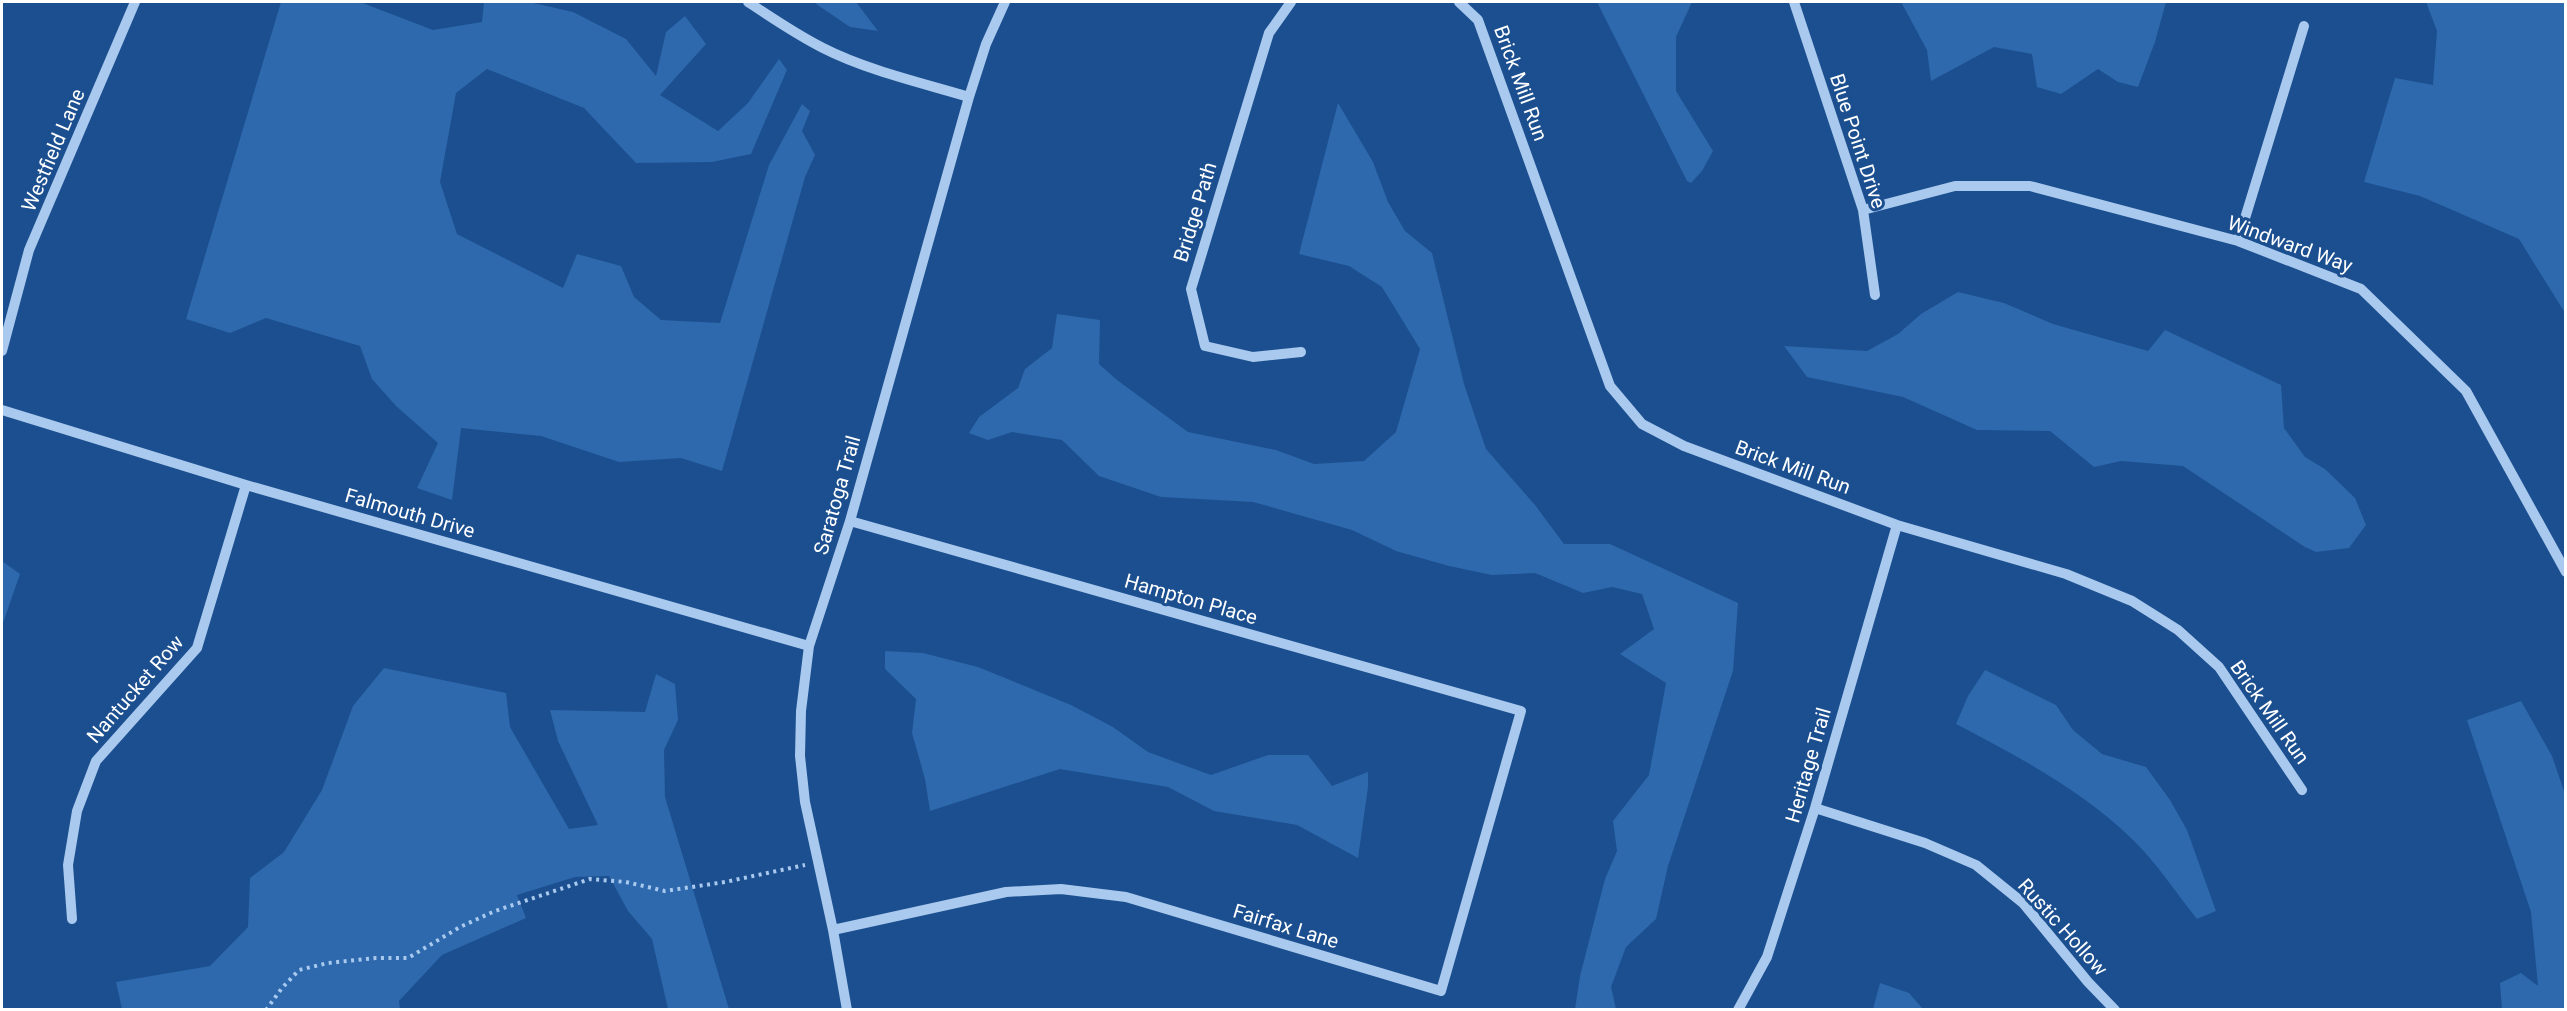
<svg xmlns="http://www.w3.org/2000/svg" width="2567" height="1011" font-family="Roboto,sans-serif">
  <rect width="100%" height="100%" fill="#1b4f8f"/>
  <path fill="#2e69ad" d="M281 2H360L433 30 482 22 484 2H529L573 12 626 39 656 76 666 32 685 16 706 44 660 95 718 131 748 103 779 59 787 70 751 154 712 162 636 163 584 108 487 69 456 93 440 182 457 234 563 288 577 254 621 266 634 297 661 320 720 323 769 165 802 104 810 111 802 131 815 155 805 177 722 471 681 458 619 462 541 436 461 428 452 500 417 488 438 443 396 406 372 379 360 346 266 318 230 333 186 319Z
    M817 2H856L878 31 850 27 816 4Z
    M1597 2H1692L1676 37V91L1713 151 1702 171 1691 183 1687 181Z
    M1901 2H2166L2155 42 2138 87 2118 82 2098 69 2061 94 2037 87 2032 54 1994 47 1931 81 1927 50Z
    M2426 2H2565V313L2519 239 2420 196 2364 182 2395 78 2433 85 2437 31Z
    M1338 103 1373 162 1388 202 1405 231 1432 253 1464 384 1486 449 1535 505 1564 544H1610L1738 603 1733 671 1668 866 1656 919 1626 947 1611 987 1616 1009H1575L1580 976 1605 879 1617 851 1613 821 1649 775 1666 683 1620 654 1654 629 1642 594 1612 587 1583 593 1535 573 1492 575 1449 566 1396 551 1352 530 1253 502 1161 497 1099 476 1062 440 1012 432 988 440 969 433 979 417 1018 388 1025 369 1052 348 1057 314 1100 320 1099 364 1117 380 1188 432 1276 450 1314 464 1364 461 1396 432 1420 349 1382 287 1349 266 1299 254Z
    M1958 292 2004 303 2053 324 2148 351 2165 330 2281 385 2284 428 2305 457 2325 469 2355 498 2366 525 2349 548 2316 552 2305 547 2183 466 2121 461 2094 467 2050 431 1977 430 1903 397 1807 377 1784 346 1867 351 1898 334 1921 314Z
    M2 561 20 574 2 626Z
    M885 651 923 653 978 667 1071 705 1113 727 1148 752 1211 775 1268 755H1308L1332 786 1368 772V787L1358 858 1297 825 1214 811 1168 787 1060 769 930 811 925 779 912 733 916 699 885 669Z
    M384 668 506 693 510 727 569 829 598 825 558 741 550 710 645 712 656 674 675 684 678 720 664 750 665 797 729 1009H668L652 939 628 911 609 876 575 877 517 895 526 918 442 955 399 1001 400 1009H122L116 982 210 966 248 927 250 878 284 852 322 790 353 706Z
    M1985 670 2056 705 2073 730 2102 754 2146 767 2170 800 2187 830 2216 911 2197 919C2176 893 2157 863 2133 840 2084 791 2017 756 1956 724L1968 696Z
    M2521 701 2552 756 2565 794V1009H2502L2500 983 2521 973 2538 986 2531 912 2467 720Z
    M1880 983 1909 993 1923 1009H1873Z"/>
  <g fill="none" stroke-linecap="round" stroke-linejoin="round">
    <path stroke="#a9c9ee" stroke-width="4" stroke-dasharray="3 4.5" stroke-linecap="butt" d="M266 1010 282 988 299 970 328 963 376 958H408L460 927 495 911 590 879 626 882 665 891 725 882 805 865"/>
    <path stroke="#a9c9ee" stroke-width="10" d="M748 2C772 18 797 35 823 48 866 70 922 83 969 97
      M1291 2 1269 33 1191 289 1205 346 1253 357 1301 352
      M1459 2 1478 20 1610 386 1642 424 1684 446 1897 525 2066 574 2132 601 2178 630 2219 667 2302 790
      M1794 2 1863 210 1875 295
      M1863 210 1955 186H2030L2238 241 2361 289 2466 391 2566 572
      M2238 241 2304 26
      M2 351 29 250 135 2
      M2 410 246 485 809 646
      M1815 808 1925 843 1976 865 2023 903 2088 982 2115 1010
      M72 919 68 865 77 811 96 761 197 648 246 485
      M833 930 1006 892 1061 889 1126 897 1441 991 1521 711 850 521
      M847 1010 833 930 805 802 800 756 801 711 809 646 850 521 969 97 986 44 1005 2
      M1738 1010 1767 957 1815 808 1897 525"/>
  </g>
  <g text-anchor="middle" stroke-width="6" stroke-linejoin="round" paint-order="stroke">
    <g font-size="20" fill="#fff" stroke="#1b4f8f">
      <text transform="translate(1521 83) rotate(70)" y="7">Brick Mill Run</text>
      <text transform="translate(1858 141) rotate(72)" y="7">Blue Point Drive</text>
      <text transform="translate(53 150) rotate(-67)" y="7">Westfield Lane</text>
      <text transform="translate(1195 212) rotate(-73)" y="7">Bridge Path</text>
      <text transform="translate(2290 244) rotate(20)" y="7">Windward Way</text>
      <text transform="translate(1793 467) rotate(20)" y="7">Brick Mill Run</text>
      <text transform="translate(837 495) rotate(-74)" y="7">Saratoga Trail</text>
      <text transform="translate(410 513) rotate(16)" y="7">Falmouth Drive</text>
      <text transform="translate(1191 599) rotate(16)" y="7">Hampton Place</text>
      <text transform="translate(135 689) rotate(-49)" y="7">Nantucket Row</text>
      <text transform="translate(2270 712) rotate(55)" y="7">Brick Mill Run</text>
      <text transform="translate(1808 765) rotate(-74)" y="7">Heritage Trail</text>
      <text transform="translate(1286 926) rotate(17)" y="7">Fairfax Lane</text>
      <text transform="translate(2063 927) rotate(48)" y="7">Rustic Hollow</text>
    </g>
  </g>
  <rect width="2567" height="1011" fill="none" stroke="#ffffff" stroke-width="6"/>
</svg>
